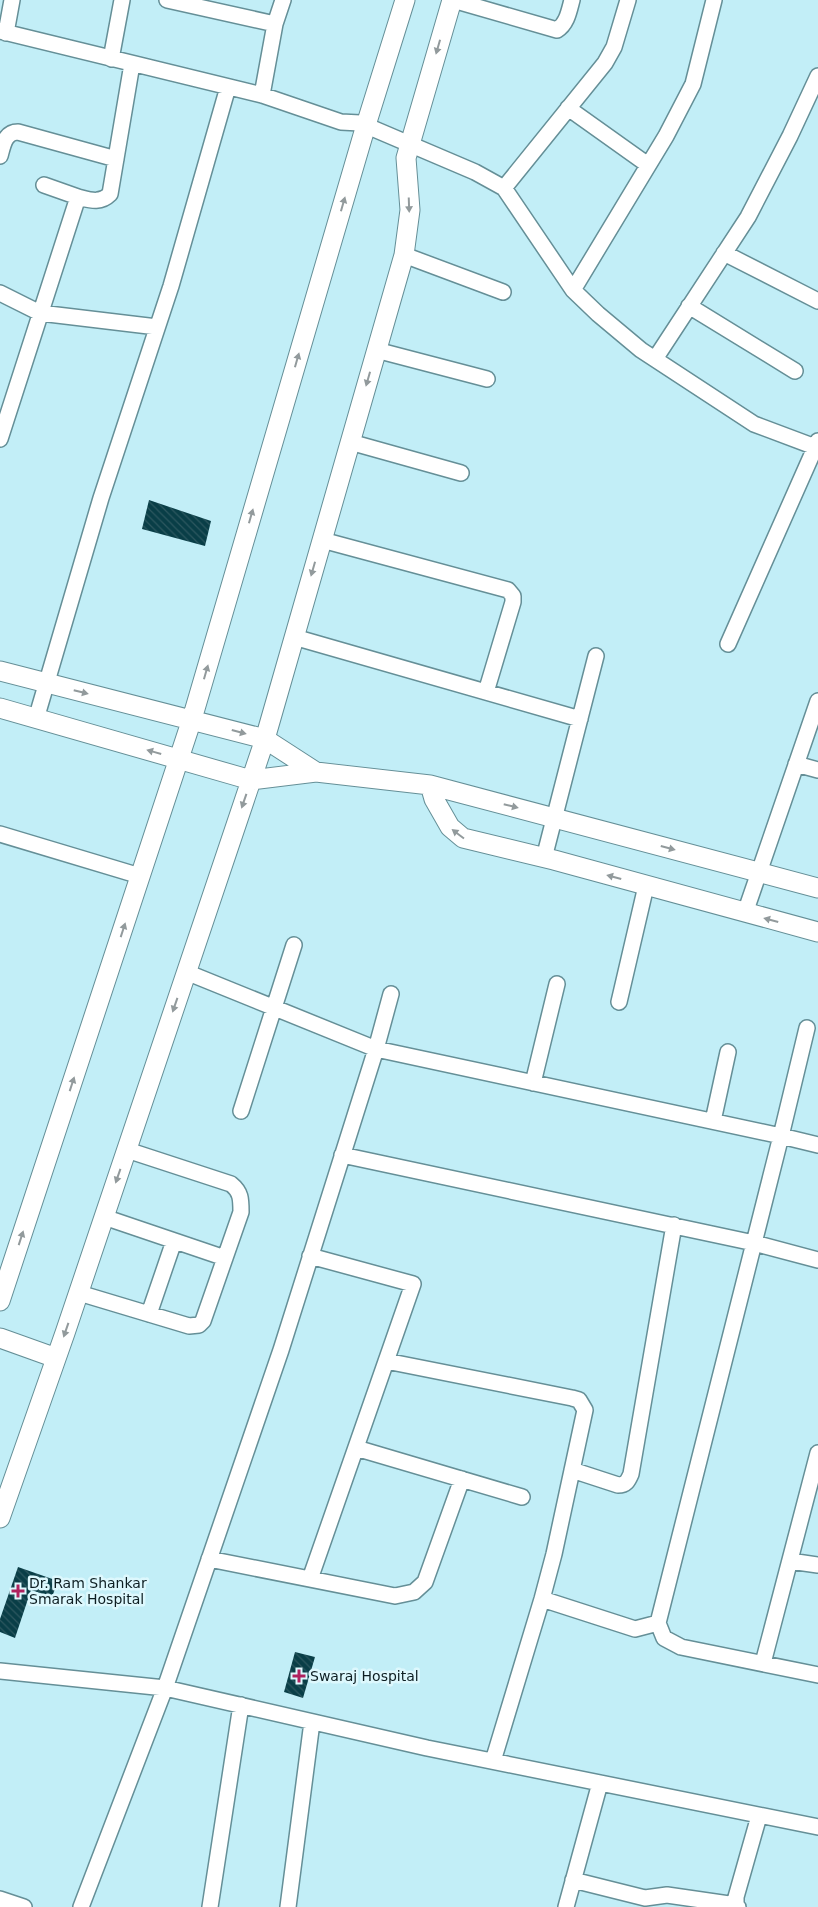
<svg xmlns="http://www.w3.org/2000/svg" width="818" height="1907" font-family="'DejaVu Sans',sans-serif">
  <defs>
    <pattern id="building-back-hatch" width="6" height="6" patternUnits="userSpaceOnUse" patternTransform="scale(1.25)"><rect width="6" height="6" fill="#093e47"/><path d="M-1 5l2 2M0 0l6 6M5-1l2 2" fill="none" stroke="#2c575f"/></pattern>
  </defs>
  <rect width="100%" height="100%" fill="#c2eef7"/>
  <path fill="url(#building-back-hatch)" d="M149 500 211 521 205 546 142 529Z
    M18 1567 58 1581 52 1597 31 1590 15 1638 0 1632V1619Z
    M295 1652 315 1657 303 1698 284 1692Z"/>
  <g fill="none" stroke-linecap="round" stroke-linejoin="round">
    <defs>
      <path id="minor" d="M167 0 275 24
        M453 0 557 30C567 24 569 11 572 0
        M0 31 262 95 341 122 360 123 475 172 504 188 573 290 598 314 641 350 754 424 818 448
        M6 33 12 0
        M111 59 122 0
        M262 95 275 24 283 0
        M568 108 648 165
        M0 156C3 145 5 132 18 132L116 159
        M44 185 78 197
        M504 188 605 63 614 47 628 0
        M724 253 818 301
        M404 255 503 292
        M573 290 666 136 693 84 714 0
        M0 293 40 313 157 327
        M689 306 795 371
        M376 350 487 379
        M655 359 748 217 790 136 818 76
        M0 439 78 197C90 200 100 204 110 194L132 64
        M350 442 461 473
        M322 540 508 590 513 596V602L486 692
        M294 637 580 719
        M728 644 818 441
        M36 719 101 498 171 286 228 87
        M796 764 818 770
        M0 834 140 876
        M544 858 596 656
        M745 913 818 701
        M186 972 376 1049 781 1136 818 1145
        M619 1002 646 886
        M807 1028 781 1136 658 1623 664 1638 681 1647 818 1675
        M533 1083 557 984
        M241 1111 294 945
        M713 1121 728 1052
        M342 1155 754 1243 818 1260
        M104 1217 225 1258
        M310 1256 413 1284 310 1579
        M79 1293 189 1326 199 1325 203 1321 241 1212C241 1199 241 1192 231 1184L127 1150
        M149 1314 174 1241
        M386 1361 572 1398 579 1400 585 1410 554 1554 542 1599 493 1761
        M356 1448 522 1497
        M572 1470 618 1485C626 1485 628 1481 631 1474L674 1225
        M209 1559 395 1596 414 1592 425 1582 462 1479
        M790 1561 818 1565
        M542 1599 635 1629 658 1623
        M763 1663 818 1453
        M0 1671 165 1688 427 1748 818 1827
        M573 1880 645 1898 667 1895 736 1905
        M0 1899 24 1907
        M81 1907 165 1688 281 1350 376 1049 391 994
        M210 1907 241 1705
        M288 1907 312 1722
        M566 1907 600 1783
        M738 1907 736 1905V1897L759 1816"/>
      <path id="tertiary" d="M0 671 265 739 316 772
        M0 708 251 780 316 772 430 785 818 888
        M430 785 434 799 450 827 463 838 554 860 818 932
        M0 1301 192 719 366 125 405 0
        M0 1338 56 1358
        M0 1518 65 1333 265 739 404 255 410 210 406 158 452 0"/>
    </defs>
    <use href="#minor" stroke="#658f97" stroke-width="18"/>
    <use href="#tertiary" stroke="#658f97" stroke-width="21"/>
    <use href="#minor" stroke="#fff" stroke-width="15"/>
    <use href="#tertiary" stroke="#fff" stroke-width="19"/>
  </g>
  <defs><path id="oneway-solid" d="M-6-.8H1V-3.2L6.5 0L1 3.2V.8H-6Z" transform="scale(1.25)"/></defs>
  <g fill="#929a9c">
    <use href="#oneway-solid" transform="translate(438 47) rotate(106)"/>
    <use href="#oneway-solid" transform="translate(343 204) rotate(-74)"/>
    <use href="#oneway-solid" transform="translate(409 205) rotate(88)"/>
    <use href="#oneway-solid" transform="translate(297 360) rotate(-74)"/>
    <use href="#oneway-solid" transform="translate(368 379) rotate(106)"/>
    <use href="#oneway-solid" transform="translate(251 516) rotate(-74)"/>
    <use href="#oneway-solid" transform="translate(313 569) rotate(106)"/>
    <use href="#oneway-solid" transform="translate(206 672) rotate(-74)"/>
    <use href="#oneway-solid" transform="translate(81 692) rotate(14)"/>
    <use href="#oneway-solid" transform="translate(239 732) rotate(15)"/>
    <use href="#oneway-solid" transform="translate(154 752) rotate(-164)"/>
    <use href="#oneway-solid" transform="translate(244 801) rotate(109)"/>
    <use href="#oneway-solid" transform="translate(511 806) rotate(14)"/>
    <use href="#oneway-solid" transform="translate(458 834) rotate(-143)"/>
    <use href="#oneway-solid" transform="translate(668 848) rotate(15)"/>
    <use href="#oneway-solid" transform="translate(614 877) rotate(-165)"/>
    <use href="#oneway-solid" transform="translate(771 920) rotate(-165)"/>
    <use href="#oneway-solid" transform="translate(123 930) rotate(-72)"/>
    <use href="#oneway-solid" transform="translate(175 1005) rotate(109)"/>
    <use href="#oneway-solid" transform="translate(72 1084) rotate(-72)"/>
    <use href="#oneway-solid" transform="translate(118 1176) rotate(109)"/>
    <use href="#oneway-solid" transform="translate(21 1238) rotate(-72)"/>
    <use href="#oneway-solid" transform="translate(66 1330) rotate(109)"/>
  </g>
  <g fill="#af225e" stroke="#ddf8fd" stroke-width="2">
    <path d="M15.5 1583.5h5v5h5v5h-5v5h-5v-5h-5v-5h5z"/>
    <path d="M296.5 1668.5h5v5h5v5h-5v5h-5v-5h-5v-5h5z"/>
  </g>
  <g text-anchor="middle" stroke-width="5" stroke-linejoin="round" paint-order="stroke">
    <g font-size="14" fill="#0d1e22" stroke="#ddf8fd" text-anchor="start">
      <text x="29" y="1588">Dr. Ram Shankar<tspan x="29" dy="16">Smarak Hospital</tspan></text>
      <text x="310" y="1681">Swaraj Hospital</text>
    </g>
  </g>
</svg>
